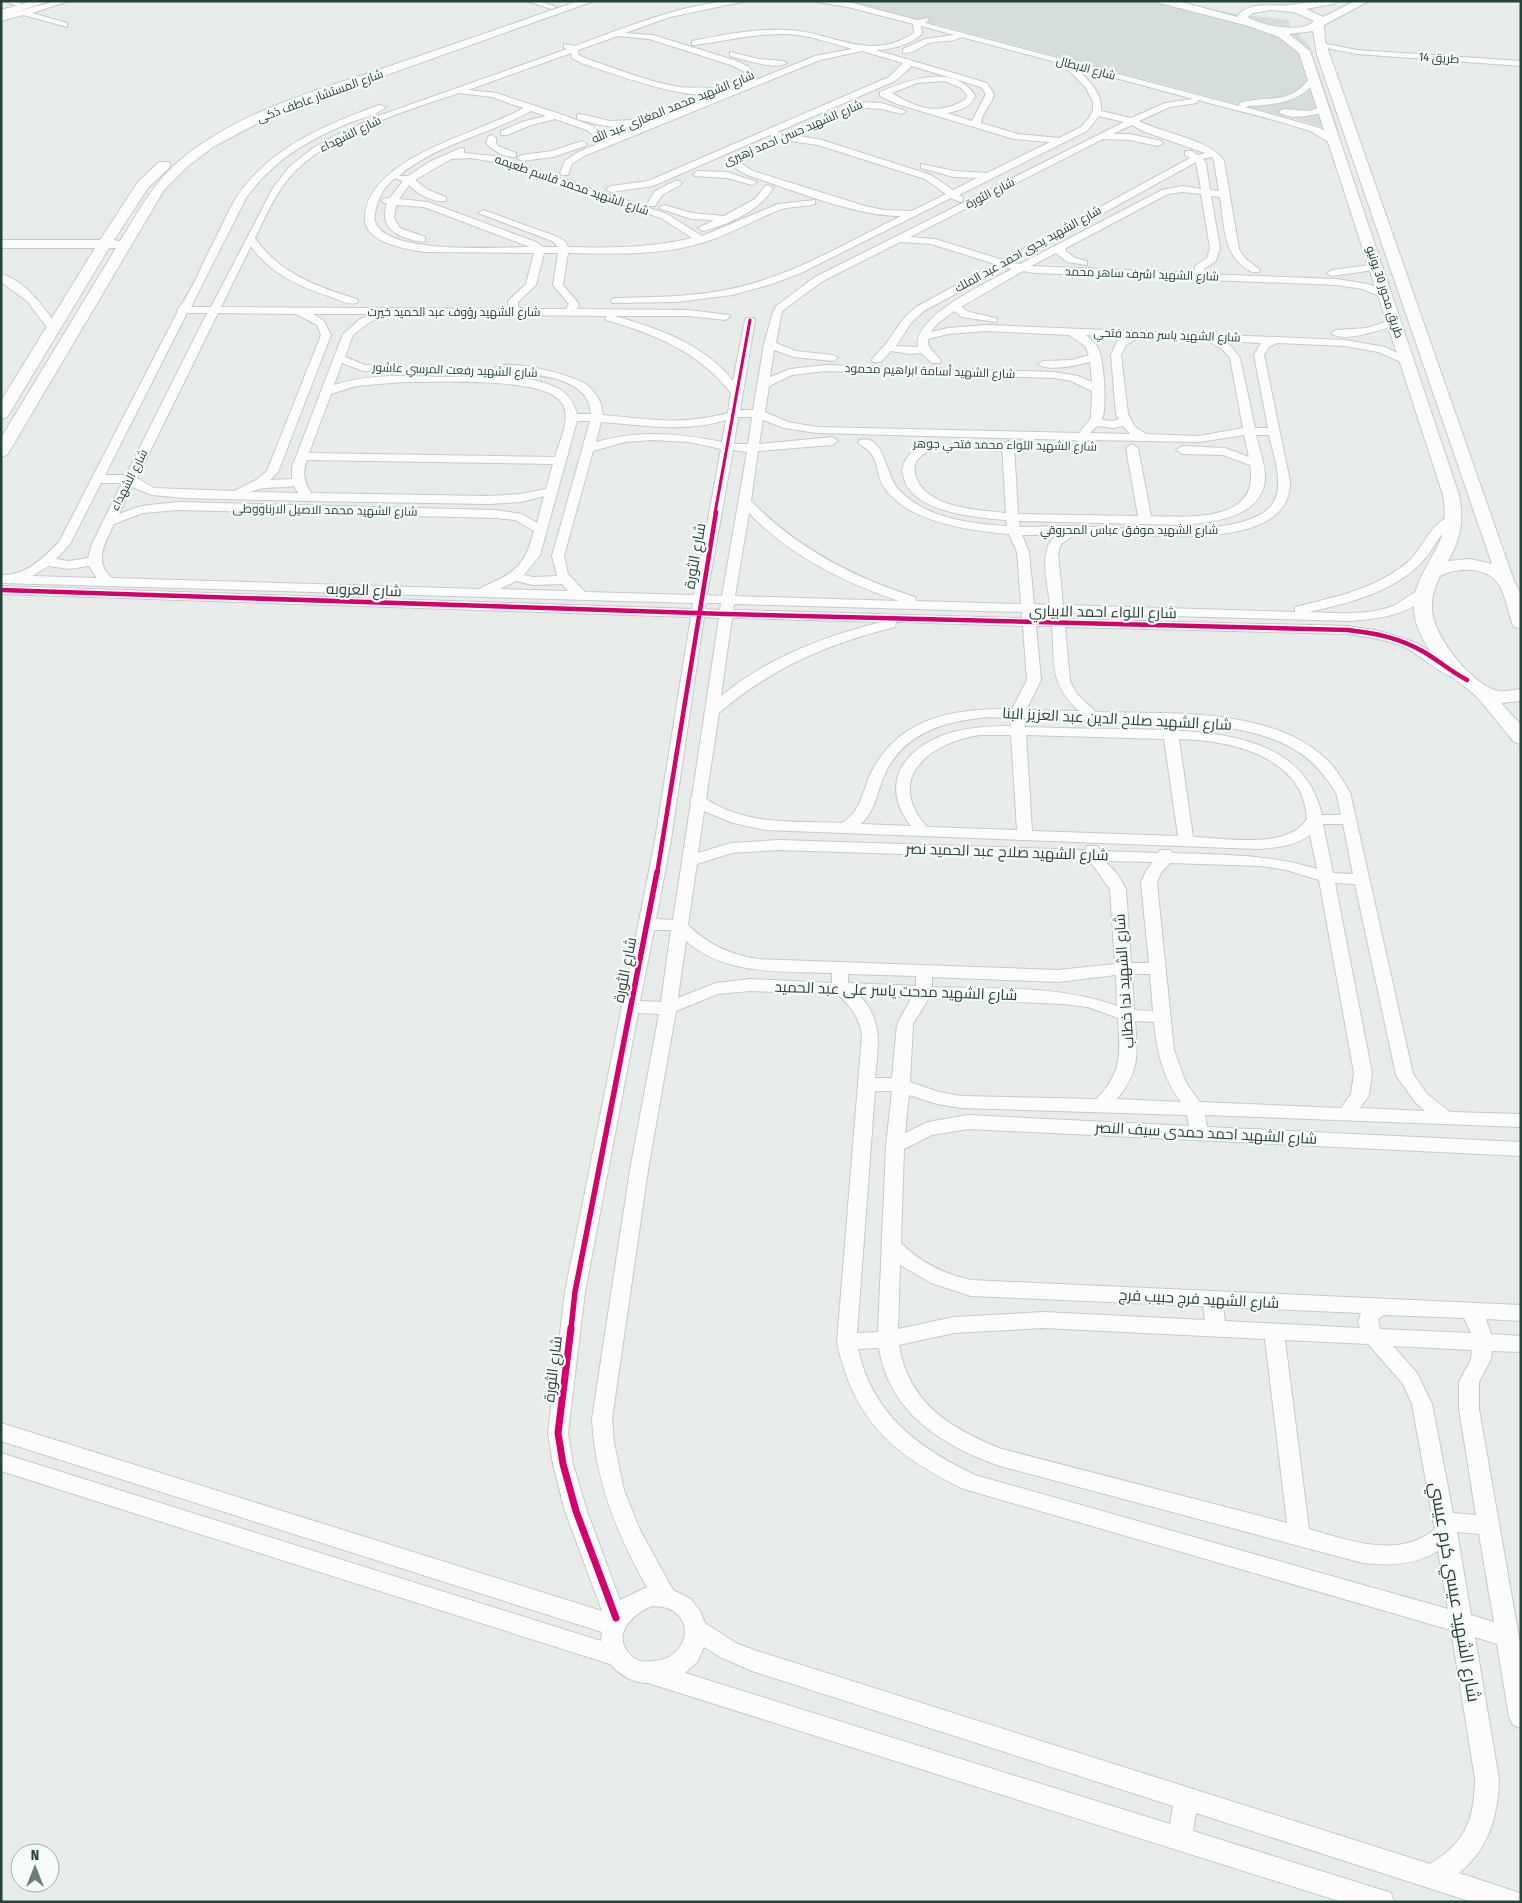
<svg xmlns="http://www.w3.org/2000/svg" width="1522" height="1903" font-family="'Fira Sans Condensed',Cairo,sans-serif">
  <rect width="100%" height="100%" fill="#e8edeb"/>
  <path fill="#d6dedb" d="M848 1H1175L1236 14 1290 20 1289 24 1310 46 1339 131Z"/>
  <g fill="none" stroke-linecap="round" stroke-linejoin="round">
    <defs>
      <path id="street" d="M5 1H17L21 4 17 6Z
        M56 1H69L32 13 67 23V27L23 15 1 21V16Z
        M526 1H540L556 7 552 9Z
        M724 1H746L670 17 625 33 653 35 737 61 749 67 756 76 755 78H749L743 71 731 65 649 39 618 36 578 50 579 55 587 59C618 69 648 82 680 87 691 89 710 85 718 91 698 106 606 71 581 63L572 58 571 53 468 90 496 93 560 114 593 126 603 135V139H597L587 130 555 119 531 125 507 135H501V131L525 121 546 116 531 111C489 135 436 144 399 176H408L431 161 461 148 464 149V153L494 156 667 214 702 236 778 204 815 200V204C804 207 792 206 782 209 755 219 731 234 705 242 661 256 613 254 568 253L563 285 579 304 577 309 688 310 729 315 730 317 725 320 688 316H614C658 328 704 344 733 381L745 320 746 318H754L755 320 740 410H753L764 344 773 312 776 306 815 277 1124 122 1099 116 1087 131 959 195 963 197V201L960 202 951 198 801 273 772 284 732 295 676 302 612 303 611 301 612 299 616 298C653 297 693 297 730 289 790 277 846 243 901 216 854 216 793 190 747 175L735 168 729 158 731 156H737L742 164 753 171 865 206 884 210 912 211 946 194 925 179 818 145 783 140 770 135 653 186 611 192 606 189 611 186 648 181 889 77 903 63 862 51 820 60 584 156 572 164 568 175H562L560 173 565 161 578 152 815 56 852 49C831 43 809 35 787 34 757 33 725 41 695 45H692V41C722 35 757 28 788 30 833 32 869 63 914 33L913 24 848 7 812 1H845L917 20 928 18 929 20 925 23 1239 106 1240 103C1268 94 1290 107 1311 76L1318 78C1305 97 1287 103 1264 105 1258 106 1251 105 1245 107L1320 128 1338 139V143C1328 145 1317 133 1307 130 1271 118 1234 110 1198 100L1197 103 1170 107 1139 121C1161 133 1213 140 1224 161L1239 249 1245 258 1260 270 1259 272C1252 273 1249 271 1244 267 1223 252 1224 221 1220 197L1211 196 1220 248 1216 261 1204 269V274L1337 279 1368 284 1390 293 1391 295 1390 297H1382L1362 289 1337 285 1035 273 1023 271 961 307 969 312 996 318 997 320 996 322 962 317 954 311 936 325 931 332 948 328 986 325 1345 340 1385 347 1412 360 1413 362 1408 365 1378 352 1345 346 1277 343 1269 347 1264 355 1290 481C1292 547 1174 536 1131 535 1112 535 1093 535 1074 535L1061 544 1058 553 1063 605 1295 612V607C1335 597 1377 589 1409 561 1423 549 1435 512 1458 517L1460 520C1456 526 1448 528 1442 534 1435 543 1430 554 1422 562 1394 592 1347 604 1308 612 1336 613 1366 616 1393 606 1404 601 1419 586 1430 588L1432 591C1413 615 1378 619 1350 621L1064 613V619L1348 626 1380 631 1417 643 1465 673 1467 676 1465 679C1450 683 1422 656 1408 649 1390 640 1368 637 1348 634L1065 627 1070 681 1077 694 1096 712C1167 714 1278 706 1331 764 1338 772 1344 783 1350 792L1413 1074 1427 1094 1450 1112 1521 1114V1127L1205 1115 1207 1127 1521 1142V1156L968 1129 932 1135 904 1149 901 1243C921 1263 944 1274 971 1280L1521 1305V1321L1486 1319 1491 1334 1521 1336V1352L1492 1351 1491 1359 1479 1382V1409L1521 1649V1728L1513 1725 1509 1717 1497 1644 1475 1637 1499 1779C1498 1816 1489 1849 1459 1873L1520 1893 1521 1902H1472L1196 1813 1193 1831 1382 1890 1391 1893 1394 1902H1342L648 1683C633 1683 620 1675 610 1664L1 1471V1453L601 1641 602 1632 1 1441V1423L602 1611 565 1511 553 1464 548 1433 565 1292 654 846 691 617 1 594V586L692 609 693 603 1 583V575C26 576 42 559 59 542L178 311 177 310C189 298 204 260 213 243 221 228 228 211 237 196 271 147 325 125 379 105L386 107C376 116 357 119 344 125 304 142 271 163 246 198L191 307H211L273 188 289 167 313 148 334 136 378 116 567 49 564 48V44L575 46C624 28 672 8 724 1ZM921 26 954 35 925 39 903 49V53C913 54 921 46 930 43 939 40 953 43 961 37L1063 64 1086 88 1093 102V110L1089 118 1081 127 1059 138 1018 134 981 123C982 112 992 105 994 94L987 83 876 50C892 49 910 45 922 34ZM912 66 981 87 986 94 972 121 947 113C958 111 973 107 975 95 952 63 910 80 880 92V96L897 104 1014 139 1050 142 987 173 954 171 921 164V168L954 177 977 178 953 190 931 175 822 140 777 132 895 81ZM1075 67 1193 99 1165 103 1131 118 1101 111C1103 92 1088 80 1075 67ZM945 81 961 88 967 95 966 99C939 116 918 109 892 93L917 83ZM459 93 492 97 523 108C479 134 370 156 365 216 362 243 406 249 425 252L534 253 526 284 508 301 509 309 221 307 251 246C270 274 302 288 334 298 341 301 349 305 357 303L358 301 357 299C317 287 279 273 255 238 265 218 274 196 289 178 326 134 406 111 459 93ZM1132 125 1145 132 1205 153 1198 155 1191 151H1185V155L1190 158 1003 260 935 239 910 237 1103 139 1130 140 1158 146 1163 143 1161 141 1130 134H1113ZM1212 157 1214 161 1219 191 1210 190 1206 163 1203 159ZM471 158 489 161 661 218 692 238C651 248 610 248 568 247L566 242 558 237 486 211 483 210 478 213 552 241 558 247H543L536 242 428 202 399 199 409 185C417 194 434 203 446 201V197L428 190 415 180 451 159ZM1196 162 1201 189 1183 186 1162 190 1020 264 1013 263ZM395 178 403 181 390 198 383 199 381 201 387 204C380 223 391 234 409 239 415 241 420 242 425 241V237L400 228 394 218 396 205 424 207 530 247C503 247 366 257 375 213 378 198 383 188 395 178ZM1183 192 1201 194 1210 248 1207 258 1195 266 1194 273 1031 266 1056 253 1067 262 1087 265V261L1075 258 1066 251V248L1168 194ZM900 242 931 244 995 264 916 307 904 318 885 345 873 358 872 360 873 362H881L891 351 910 354 921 353 932 363H940L941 361C936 353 927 349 928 339L948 334 986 331 1069 335 1085 346 1089 355 1072 360 1043 361 1038 364C1047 372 1078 365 1090 362L1092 382 1078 376 1054 372 826 365 790 369 770 377 774 350 794 357 833 361 838 358 833 355 796 351 776 343 782 311 823 281ZM544 253H558L553 285 569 304 566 309H521L518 306V302L536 285ZM1005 267 1012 269C990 281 911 317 918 347L896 346 911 323 924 311ZM187 313H207L126 475H105ZM218 313 296 314 317 325 321 335 267 471 256 480 234 491 154 488 137 478ZM313 314H371L359 320 343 334 292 467V479L270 480 278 472 331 335 324 321ZM385 314 607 316 605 318 606 320C655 334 699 352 731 393L728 413C679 426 651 419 603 415 602 403 597 393 587 385 574 375 506 357 493 369L499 372C528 373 590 375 591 414H577C574 404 570 396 561 390 529 372 487 377 452 377 413 377 372 372 334 385L342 363 363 371 398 372 400 370 398 368 365 365 345 357 353 335 367 324ZM1086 335 1124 337 1117 341 1111 355 1116 414 1119 419 1113 421 1102 420C1107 406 1104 364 1099 350 1096 344 1091 339 1086 335ZM1139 338 1206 340 1222 349 1230 358 1243 428 1199 436 1146 434 1135 427 1128 414 1121 355 1126 345ZM1223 341 1261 343 1254 355 1268 428H1255L1240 358 1230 345ZM826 371 1054 378 1071 381 1092 391 1091 418 1079 433 817 427 788 422 765 412 769 386 792 375ZM404 382C435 383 549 375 563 405 571 420 559 442 555 457L309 453 331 394 356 386ZM738 417H752L748 444H734ZM726 420 722 442C678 433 639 430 596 442L601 422C644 425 683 433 726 420ZM763 420 784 428 817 433 1076 440 1078 445H1086L1088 440 1199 442 1244 435 1249 457 1225 448 1182 446 1176 450 1182 454 1223 455 1250 465C1261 523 1188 517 1151 516L1138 448 1132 444 1126 448 1138 516 1018 514 1014 445 1012 443 1008 441 1002 445 1006 513C977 510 927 508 916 477 914 471 914 467 916 462 921 453 931 451 937 444L935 442C920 438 904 457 902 471 904 477 905 484 909 489 926 513 979 518 1006 520L1007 526C971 524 925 518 899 490 886 478 885 433 860 440L858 442C862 447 869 449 872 455 879 465 876 478 886 490 911 523 971 531 1009 534L1017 552 1021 604 916 601 915 597C852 577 797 548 751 501L758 451 832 445 838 441 832 437 822 438 759 444ZM577 421H590L552 556 557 576 533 577 524 575 540 555ZM1097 426 1114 428 1123 426 1130 434 1090 433ZM1256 435H1269C1273 454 1285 485 1273 503 1248 542 1116 527 1073 526 1056 526 1038 527 1020 527L1019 521 1184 525C1213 522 1261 518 1265 480 1266 467 1259 448 1256 435ZM651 440 689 442 721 449 694 595 585 592 568 574 564 556 593 451 625 442ZM733 450 747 452 722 596 707 595ZM307 460 553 464 546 489 521 494 489 496 311 493C304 481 302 472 307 460ZM101 483H122L92 544 88 558 69 561 56 559 70 544ZM294 486 298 493 251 492C265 485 280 489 294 486ZM132 487 152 495 184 498 307 501 489 504 521 502 544 496 537 523 522 514 496 510 178 502 141 506 119 514ZM178 510 496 518 515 520 534 531C527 556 522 568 498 580 492 583 485 585 480 589L112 578C93 562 105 543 114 524L143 513ZM749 513C790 556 843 582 899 601L735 596ZM1022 535H1057C1037 548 1048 584 1050 605L1034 604 1029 552ZM49 566 69 569 89 566 97 578 32 576ZM516 581 533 585 562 584 568 591 500 589ZM706 603H721L720 610 705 609ZM734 604 1022 612V618L733 610ZM1035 612 1051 613V618H1035ZM704 617 719 618 692 797 690 800 691 802 673 920 656 919 670 846ZM732 618 882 622C824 636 767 658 721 696ZM896 622 1023 626 1027 680 1012 709C954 708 897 717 870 775 862 794 861 811 842 823 796 821 747 826 706 799L719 713C771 668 829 643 895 627ZM1036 626H1052C1055 665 1049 683 1079 711L1026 710 1041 680ZM989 717 1010 718 1011 726C991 726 972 727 953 732 906 745 877 782 911 826L861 824C875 811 877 793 884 776 903 732 945 721 989 717ZM1024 718 1217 726C1259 732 1302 743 1327 780 1330 784 1334 788 1336 793 1338 799 1339 808 1341 815H1322C1303 729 1200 731 1131 729 1096 729 1060 728 1025 727ZM980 735H1011L1017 830 927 827C883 778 931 742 980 735ZM1026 735 1164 739 1178 836 1032 831ZM1179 739C1221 740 1276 750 1299 789 1304 798 1306 809 1307 819 1288 850 1225 838 1193 837ZM704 811 733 823 765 830 1257 849C1276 848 1295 846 1310 835L1317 869C1269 854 1222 855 1173 853L1170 850H1160L1158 853 1100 851 1097 846H1087L1085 850 779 840 731 843 698 853ZM1323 824H1343L1353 874 1333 873ZM779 850 1089 860 1110 889 1115 964 1058 970 758 959C731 955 708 945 688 925L697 864 732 853ZM1105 861 1153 862 1146 871 1141 883 1149 963H1131L1126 889 1118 875ZM1170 863 1261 866 1286 870 1319 880 1354 1073 1351 1094 1341 1108 1200 1102 1186 1083 1174 1050 1157 883 1161 873ZM1335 883 1355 884 1396 1075 1415 1102 1425 1111 1360 1108 1369 1095 1372 1073ZM654 930H671L661 1002 640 1001ZM686 941C726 976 782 971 832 973V983L750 979 716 983 678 998ZM848 974 916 976V986L848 983ZM1132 974H1150L1153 1011 1134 1010ZM1116 975 1117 1006C1059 985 994 989 932 987V977L1058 982ZM750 991 837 994C851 1006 859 1017 862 1035L837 1342C853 1420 894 1456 964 1489L1451 1630 1475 1779C1474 1820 1466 1842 1430 1864L754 1650 736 1643 705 1623 700 1611 691 1599 673 1590 640 1530 624 1490 614 1443 612 1419 648 1170 676 1011 718 994ZM859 995 912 997 897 1024 892 1078H875C878 1045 884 1021 859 995ZM929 998 1062 1004 1088 1007 1118 1018C1120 1053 1123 1073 1096 1099L961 1096 939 1092 910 1082 913 1024ZM638 1013 659 1014 630 1170 592 1419C595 1480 617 1535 647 1587L620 1600 587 1511 573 1464 568 1433 585 1292ZM1135 1021 1154 1022C1157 1052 1163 1078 1181 1102L1117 1099C1139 1073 1138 1054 1135 1021ZM875 1091H892L886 1146 878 1332 857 1333ZM909 1095 937 1104 961 1108 1187 1115 1189 1126 968 1115 928 1122 905 1133ZM900 1265 931 1283 971 1296 1203 1306 1205 1320 1043 1312 954 1317 898 1329ZM1223 1307 1361 1313 1358 1322 1360 1328 1225 1321ZM1384 1315 1464 1318 1471 1333 1380 1329 1378 1319ZM1043 1328 1265 1339 1287 1523 1002 1449C951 1429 908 1403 899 1345L954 1333ZM1285 1340 1368 1344 1403 1384 1412 1404 1433 1521 1435 1529C1398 1560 1349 1540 1309 1529ZM1393 1346 1472 1350 1471 1359 1459 1382V1409L1476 1515 1453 1513 1432 1404 1417 1373ZM879 1348C889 1413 943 1446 1000 1466L1363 1563C1389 1566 1415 1565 1438 1551L1448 1609 975 1475C918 1448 872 1414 858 1349ZM1457 1532 1479 1534 1494 1622 1471 1615ZM652 1606C656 1607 662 1606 667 1608 698 1619 686 1661 652 1661 646 1662 639 1662 634 1658 609 1638 630 1615 652 1606ZM704 1647 720 1657 752 1671 1173 1806 1170 1824 685 1673 697 1662Z
        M1317 42 1357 50 1521 61V66L1357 54 1317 46Z
        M730 52 759 59 783 61 787 63C776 71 743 59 730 56Z
        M858 102 882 103 906 111 902 114 882 109 855 107 854 105Z
        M1325 106 1328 107V111C1314 115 1291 121 1279 112L1283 109 1309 111Z
        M580 114 610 121 634 120 638 123C625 133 592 123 577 119V115Z
        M492 135 496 138V143L498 146 516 153V157C506 158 493 151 486 143L489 136Z
        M582 141 587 144 585 146 553 157 522 161 517 158 522 155 552 151Z
        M698 171 727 172 757 182 752 185 727 178 695 176 693 174Z
        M677 180 682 183 680 185 662 195 655 206H649L647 204 655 191Z
        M768 185 773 188C760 211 727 225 703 231L698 228 714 220 691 219 659 208 664 205 692 213 724 216 755 199 765 186Z
        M1377 264 1381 265V269L1332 276 1327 273 1332 270Z
        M1 274C26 281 45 308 58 328L57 330H49L27 301 1 282Z
        M1394 319 1399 322 1398 324C1384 329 1343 344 1331 333L1336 330 1367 328Z"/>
      <path id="secondary" d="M33 1H50L1 17V10Z
        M578 1H594L271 116 213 147 187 167 164 190 9 452 7 455 1 457V438L116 248H109L9 414 7 417 1 419V401L95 248H1V240H100L138 182 159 162H169L170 165 169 168 148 188 114 240 120 241C138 213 153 183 178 162 236 112 313 92 384 68 449 46 513 24 578 1Z
        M1159 1H1178L1237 17C1247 0 1276 7 1291 5 1307 2 1322 1 1338 1L1333 4 1306 9 1323 17 1355 1H1369L1324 25 1325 41 1514 581 1521 594V628L1514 627 1512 623C1508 611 1506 596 1499 585 1487 566 1458 567 1440 576 1435 587 1431 597 1432 609 1433 636 1471 684 1498 691 1505 692 1513 690 1521 689V701L1501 703 1521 725V744L1514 742C1501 727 1489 710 1475 695 1470 690 1463 686 1457 681 1431 656 1403 622 1418 584 1434 546 1450 542 1443 495L1299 53 1279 37 1245 25 1160 3ZM1270 10 1294 12 1314 21C1303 34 1261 26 1248 17L1253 13ZM1313 31 1317 55 1492 564 1470 559 1448 561C1461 538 1464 521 1459 495L1310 51 1289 34Z"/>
    </defs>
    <use href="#street" stroke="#c5cac8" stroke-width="2"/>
    <use href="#secondary" stroke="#c3cbc8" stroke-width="2"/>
    <use href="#street" fill="#fcfcfc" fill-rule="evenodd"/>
    <use href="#secondary" fill="#fcfcfc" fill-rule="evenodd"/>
    <defs>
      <path id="cycleway-far3" d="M715 513 750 320"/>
      <path id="cycleway-far2" d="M1 590 726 614 1348 630C1375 633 1400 638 1424 652 1439 661 1452 672 1467 680
        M657 874 716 512"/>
      <path id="cycleway-far1" d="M571 1329 575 1292 657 872"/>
      <path id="cycleway" d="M571 1328 558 1433 563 1464 576 1511 616 1618"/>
    </defs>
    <use href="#cycleway-far3" stroke="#f7fbf9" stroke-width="5"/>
    <use href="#cycleway-far2" stroke="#f7fbf9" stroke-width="7"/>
    <use href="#cycleway-far1" stroke="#f7fbf9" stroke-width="9"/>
    <use href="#cycleway" stroke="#f7fbf9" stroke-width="10"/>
    <use href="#cycleway-far3" stroke="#d6006c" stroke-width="3"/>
    <use href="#cycleway-far2" stroke="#d6006c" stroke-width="4.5"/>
    <use href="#cycleway-far1" stroke="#d6006c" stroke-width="5.5"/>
    <use href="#cycleway" stroke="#d6006c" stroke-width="7"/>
  </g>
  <g text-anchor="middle" stroke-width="4.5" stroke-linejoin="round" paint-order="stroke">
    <g font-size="12" fill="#24423a" stroke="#f7fbf9">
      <text transform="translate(1439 58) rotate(4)" y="4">طريق 14</text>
      <text transform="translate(1086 68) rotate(15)" y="4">شارع الابطال</text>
      <text transform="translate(320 96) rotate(-20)" y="4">شارع المستشار عاطف ذكى</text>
      <text transform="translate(673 107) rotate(-22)" y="4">شارع الشهيد محمد المغازى عبد الله</text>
      <text transform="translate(793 133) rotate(-23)" y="4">شارع الشهيد حسن احمد زهيرى</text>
      <text transform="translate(350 134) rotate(-26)" y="4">شارع الشهداء</text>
      <text transform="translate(572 185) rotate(19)" y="4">شارع الشهيد محمد قاسم طعيمه</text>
      <text transform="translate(990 193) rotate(-27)" y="4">شارع الثورة</text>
      <text transform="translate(1028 249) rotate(-29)" y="4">شارع الشهيد يحيي احمد عبد الملك</text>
      <text transform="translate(1142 274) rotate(2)" y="4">شارع الشهيد اشرف ساهر محمد</text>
      <text transform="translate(1385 292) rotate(72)" y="4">طريق محور 30 يونيو</text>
      <text x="454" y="316">شارع الشهيد رؤوف عبد الحميد خيرت</text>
      <text transform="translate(1167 335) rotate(2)" y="4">شارع الشهيد ياسر محمد فتحي</text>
      <text transform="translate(455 370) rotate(2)" y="4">شارع الشهيد رفعت المرسي عاشور</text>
      <text transform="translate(930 371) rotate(2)" y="4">شارع الشهيد أسامة ابراهيم محمود</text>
      <text transform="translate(1005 445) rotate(1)" y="4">شارع الشهيد اللواء محمد فتحي جوهر</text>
      <text transform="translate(129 480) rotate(-63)" y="4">شارع الشهداء</text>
      <text transform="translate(325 510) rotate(1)" y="4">شارع الشهيد محمد الاصيل الارناووطى</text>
      <text x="1129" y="534">شارع الشهيد موفق عباس المحروقي</text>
    </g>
    <g font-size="15" fill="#24423a" stroke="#f7fbf9">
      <text transform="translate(695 556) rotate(-80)" y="5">شارع الثورة</text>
      <text transform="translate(364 590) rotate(2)" y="5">شارع العروبه</text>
      <text transform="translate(1103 612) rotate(1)" y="5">شارع اللواء احمد الابياري</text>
      <text transform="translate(1117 719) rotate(3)" y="5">شارع الشهيد صلاح الدين عبد العزيز البنا</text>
      <text transform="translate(1007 852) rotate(2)" y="5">شارع الشهيد صلاح عبد الحميد نصر</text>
      <text transform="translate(625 970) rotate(-79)" y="5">شارع الثورة</text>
      <text transform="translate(1124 981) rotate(-94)" y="5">شارع الشهيد ندا خطاب</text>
      <text transform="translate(896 991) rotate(2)" y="5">شارع الشهيد مدحت ياسر على عبد الحميد</text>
      <text transform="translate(1206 1133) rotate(3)" y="5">شارع الشهيد احمد حمدى سيف النصر</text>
      <text transform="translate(1199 1299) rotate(3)" y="5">شارع الشهيد فرج حبيب فرج</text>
      <text transform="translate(553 1369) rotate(-83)" y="5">شارع الثورة</text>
    </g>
    <g font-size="18" fill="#24423a" stroke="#f7fbf9">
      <text transform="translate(1455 1592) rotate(80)" y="6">شارع الشهيد عيسي كرم عيسي</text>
    </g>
  </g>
  <rect width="1522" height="1903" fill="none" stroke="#24423a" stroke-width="5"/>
  <g transform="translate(35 1868)"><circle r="24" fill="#f7fbf9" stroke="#a3b1ad"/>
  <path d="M0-4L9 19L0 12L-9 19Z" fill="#697e78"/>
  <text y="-8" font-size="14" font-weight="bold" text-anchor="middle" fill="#24423a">N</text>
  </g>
</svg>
